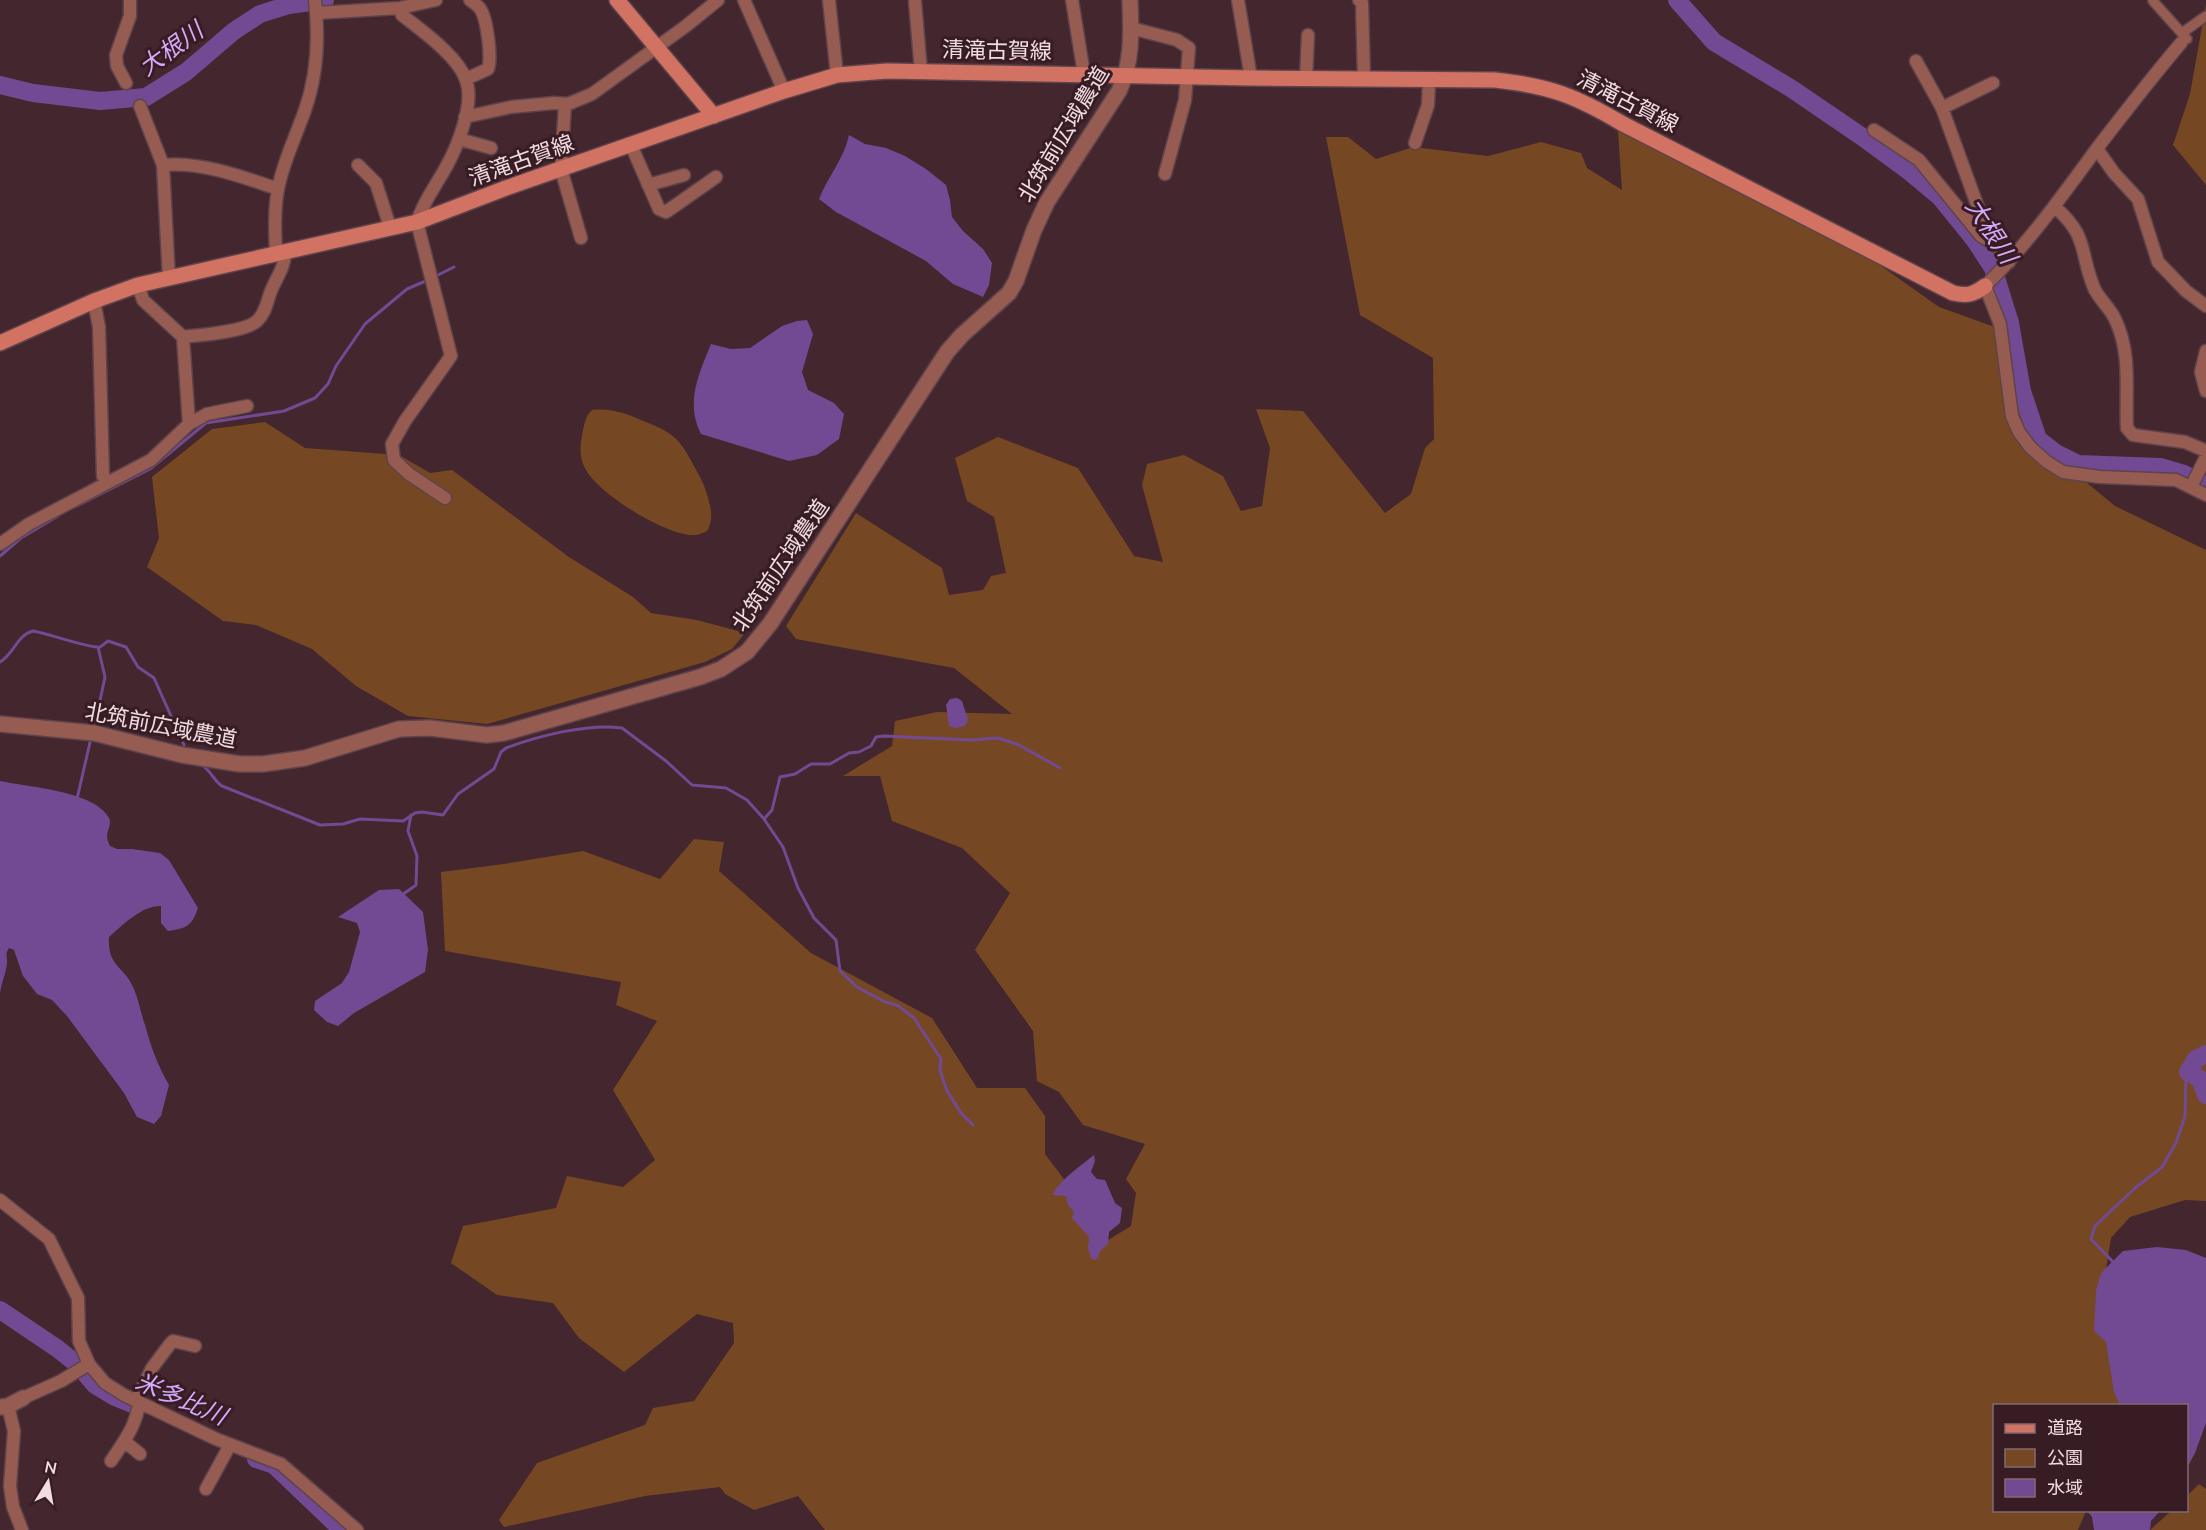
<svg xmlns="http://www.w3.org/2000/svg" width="2206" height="1530" font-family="Mulish,'Noto Sans JP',sans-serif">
  <rect width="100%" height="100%" fill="#43262e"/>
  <path fill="#754823" d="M2206 4V185L2173 145 2190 94Z
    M1617 117 1877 263 1939 307 2006 331 2028 434 2115 506 2206 550V1201L2185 1200 2130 1217 2111 1238 2099 1313 2133 1405 1994 1406V1510L2086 1511 2078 1530H825L798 1496 754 1510 725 1494 720 1487 645 1496 504 1527 499 1520 537 1463 645 1425 653 1408 694 1401 734 1343 733 1323 697 1314 624 1372 579 1338 553 1303 497 1295 451 1263 463 1226 556 1208 567 1176 623 1187 655 1160 613 1090 657 1021 616 1005 621 982 445 951 441 872 504 864 583 851 660 879 694 839 724 842 719 871 811 953 932 1018 977 1088H1025L1045 1116V1154L1094 1219 1105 1242 1131 1226 1136 1193 1126 1179 1145 1144 1083 1125 1059 1092 1037 1081 1033 1031 975 950 1010 893 962 848 892 821 880 776H843L892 746 895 721 937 712 1012 714 954 668 796 639 786 626 856 513 942 568 949 595 983 590 991 576 1006 573 994 517 967 501 955 458 998 437 1078 468 1134 556 1163 562 1142 485 1147 464 1184 455 1223 476 1241 511 1262 506 1270 448 1256 409 1303 411 1385 513 1411 494 1425 448 1434 439 1433 358 1360 315 1326 137H1348L1376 159 1413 147 1488 156 1541 142 1581 153 1587 168 1622 190Z
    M592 410C610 408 625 413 641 420 672 432 679 437 694 466 699 475 703 482 706 491 710 505 715 517 707 531 703 533 698 535 694 535 666 536 599 494 586 470 579 459 580 447 582 435 584 426 585 416 592 410Z
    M265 422 305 448 399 455 430 473 452 470 569 557 633 597 651 613 697 620 745 633 732 649 705 662 487 724 408 716 356 686 312 649 256 625 223 621 147 567 159 538 152 477 212 429Z
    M2199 1484 2206 1489V1530H2150L2171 1511 2186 1510 2187 1496Z"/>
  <path fill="#724a93" d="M849 135 865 144 886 148 905 156 926 169 946 185 950 200 952 217 963 231 983 249 992 263 989 285 983 297 953 284 926 261 836 212 819 199C828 176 844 159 849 135Z
    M807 320 813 334 802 372 808 390 834 403 844 414 839 439 817 455 789 461 701 434C685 402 699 374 711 344L731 349 750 348 782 326 797 321Z
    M957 698 962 701 968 720 965 726 956 728 949 726 946 705 950 699Z
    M0 781C28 787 95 791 109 818 112 825 107 830 107 836 107 840 109 843 110 846L117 849H132L160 853 169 860 198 908C192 926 187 928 168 931L161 923V906C141 906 124 924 109 937 107 967 125 966 134 989 139 1001 141 1014 145 1025 151 1047 158 1066 169 1085L161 1116 154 1124 137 1117 124 1093 67 1016 52 1000 37 994 23 976 14 950 9 948C5 954 7 955 7 962 7 971 1 983 0 994Z
    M399 889 423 912 428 950 425 972 354 1013 338 1026 327 1022 314 1010 315 1001 342 983 349 972 360 932 357 923 338 917 379 890Z
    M1094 1155 1095 1161 1091 1172 1097 1179 1105 1180 1115 1203 1122 1208 1120 1223 1109 1232 1108 1244 1100 1251 1098 1258 1094 1260 1091 1258 1088 1248 1089 1237 1072 1218 1074 1212 1068 1205 1066 1196 1053 1195C1056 1183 1084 1163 1094 1155Z
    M2157 1247 2186 1250 2206 1258V1423L2195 1453 2187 1468 2186 1406 2120 1405 2114 1392 2106 1342 2094 1331 2096 1291 2101 1273 2123 1251Z
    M2087 1511H2160L2151 1521 2150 1530H2094L2092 1517Z"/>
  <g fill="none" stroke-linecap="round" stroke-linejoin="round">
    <path stroke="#724a93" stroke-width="3" d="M434 277 454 267
      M77 506 150 469 206 423 284 411 315 398 328 384 336 366 365 324 407 289 428 280
      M0 556 21 538 58 516
      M0 662C14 654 17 635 33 631 47 633 91 649 100 647 102 646 105 643 108 641L126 647 138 667 154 678 184 745
      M94 729 105 677 98 647
      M203 766C211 771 214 781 222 786L320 825 343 824 360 819 403 821 415 813 422 812 443 815 458 794 494 769 501 752 506 748C538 736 588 723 622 728L666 761 692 785 726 788 747 800 764 819 783 847 798 888 814 918 836 940 840 971 857 987 885 1002 897 1005 914 1018 941 1059 940 1070 947 1091 961 1113 973 1125
      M77 799 91 738
      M764 819 772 810 780 777 795 774 811 764H830L849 753 859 752 871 746 876 737 884 736 972 740 998 738 1017 744 1060 768
      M402 895 416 885 417 856 408 831 411 815
      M2115 1264 2091 1239 2095 1226 2134 1189 2162 1167 2176 1143 2185 1116 2186 1079 2188 1072"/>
    <path stroke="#724a93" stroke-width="18" d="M1677 0 1714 42 1792 89 1861 136 1910 172 1940 197 1974 239 1993 268 2010 323 2022 391 2038 439 2056 453 2078 464 2160 467 2184 474 2206 485
      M0 85 33 93 100 101 146 97 186 72 234 31 260 14 289 5 325 0
      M2206 1054 2196 1059 2188 1072 2200 1079 2206 1095
      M0 1310 58 1349 78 1365 95 1385 115 1397 137 1406
      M256 1459 274 1465 342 1530"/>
    <defs>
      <path id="pedestrian" d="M2153 1 2187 39
        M2182 33 2206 16"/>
      <path id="minor" d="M744 0 784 91
        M829 0 837 75
        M1072 0 1084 74
        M1238 0 1251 78
        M1359 0 1362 3 1364 79
        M915 2 921 71
        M400 8 402 15C422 31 458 56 466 80 475 104 457 148 445 169 435 187 423 202 417 222L451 356 405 421 392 444 394 460 409 474 445 498
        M316 13 400 8 436 0
        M1131 28 1177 40 1189 48 1185 100 1165 174
        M2181 43C2152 77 2125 112 2098 147 2062 196 2028 244 1985 286L2000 324 2012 416 2019 432 2030 447 2047 462 2063 472 2100 477 2176 480 2206 495
        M1916 61 1942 108 1987 232 1995 244
        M466 79 488 69C492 58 487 20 481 10 479 6 474 3 470 0
        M1306 79 1308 35
        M126 83 117 66 116 55 130 16V0
        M565 104 561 169 581 238
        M140 106 163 165 169 279
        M1942 108 1993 83
        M465 117 511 107 554 103 568 104 592 94 686 26 718 0
        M1874 130 1919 160 1981 236 1995 244 2009 262
        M459 139 491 148
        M1415 143 1428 105 1429 80
        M631 145 659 209 666 212 716 177
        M2097 149 2114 173 2138 199 2158 262 2186 291 2206 306
        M163 165C203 162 240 176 278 189
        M358 165 376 183 390 227
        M648 185 684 175
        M2055 207C2089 237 2079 251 2094 288 2099 299 2110 308 2115 319 2132 354 2125 391 2127 428L2133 435 2185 442 2206 451
        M276 254C275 232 274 210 278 189 283 162 296 136 305 110 317 76 319 36 315 0
        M94 301 99 327 103 476 109 482
        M183 337C200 335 245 332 257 321 266 313 267 301 271 291 277 276 285 268 285 251
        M2206 351 2201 372 2206 391
        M189 424 207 414 247 406
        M2191 487 2206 457
        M0 544 29 524 151 460 189 424 183 337 143 300 138 285
        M0 1200 49 1239 78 1298 79 1341 89 1364 105 1383 124 1395 216 1439 281 1464 357 1530
        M23 1398 61 1381 89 1364
        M136 1401 152 1368 170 1344 173 1341 195 1346
        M8 1406 14 1431 10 1486 13 1507 22 1530
        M124 1441 140 1454
        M111 1461C123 1443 137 1425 139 1402
        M206 1489 230 1445"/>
      <path id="tertiary" d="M0 724 94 733 182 755 240 764H263L305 758 399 729 430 728 487 735 504 733 700 677 721 669 747 652 770 624 947 352 962 335 1009 293 1016 281 1034 230 1047 202 1119 91C1133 61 1131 32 1130 0
        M0 1407 8 1406 23 1398"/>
      <path id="secondary" d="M617 0 714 116
        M0 343 94 301 138 285 417 222 506 188 784 91 837 75 887 71 1251 78 1495 80C1550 86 1576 96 1623 124L1953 293C1967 296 1973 295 1985 286"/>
    </defs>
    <use href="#pedestrian" stroke="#5f434b" stroke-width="12"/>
    <use href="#minor" stroke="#5f434b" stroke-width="15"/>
    <use href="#tertiary" stroke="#5f434b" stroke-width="18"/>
    <use href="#secondary" stroke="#5f434b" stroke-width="18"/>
    <use href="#pedestrian" stroke="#975c51" stroke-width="9"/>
    <use href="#minor" stroke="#975c51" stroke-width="12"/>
    <use href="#tertiary" stroke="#975c51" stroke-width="15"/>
    <use href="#secondary" stroke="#d17262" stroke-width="15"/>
  </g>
  <g text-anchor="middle" stroke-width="6" stroke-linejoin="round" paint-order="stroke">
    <g font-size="22" fill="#f1dde1" stroke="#381c24">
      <text transform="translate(997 50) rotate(1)" y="8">清滝古賀線</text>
      <text transform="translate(1628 101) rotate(27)" y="8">清滝古賀線</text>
      <text transform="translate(1063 134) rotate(-59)" y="8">北筑前広域農道</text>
      <text transform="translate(521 160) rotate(-20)" y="8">清滝古賀線</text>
      <text transform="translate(780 565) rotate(-56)" y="8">北筑前広域農道</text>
      <text transform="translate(161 725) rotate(11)" y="8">北筑前広域農道</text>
    </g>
    <g font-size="24" font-style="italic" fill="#d4aafa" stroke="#381c24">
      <text transform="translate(171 49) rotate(-36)" y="8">大根川</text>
      <text transform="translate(1991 231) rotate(57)" y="8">大根川</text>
      <text transform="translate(181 1399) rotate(23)" y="8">米多比川</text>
    </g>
  </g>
  <rect x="1993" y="1404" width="195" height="108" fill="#381c24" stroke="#826970" stroke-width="1.5"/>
  <rect x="2005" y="1424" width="30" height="9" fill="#d17262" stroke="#826970" stroke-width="1.5"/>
  <text x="2047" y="1434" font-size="18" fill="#f1dde1">道路</text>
  <rect x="2005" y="1449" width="30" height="18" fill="#754823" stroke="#826970" stroke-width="1.5"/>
  <text x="2047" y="1464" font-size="18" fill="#f1dde1">公園</text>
  <rect x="2005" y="1479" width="30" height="18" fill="#724a93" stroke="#826970" stroke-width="1.5"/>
  <text x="2047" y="1494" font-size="18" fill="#f1dde1">水域</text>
  <g transform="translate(48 1482) rotate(11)" stroke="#381c24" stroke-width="4.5" paint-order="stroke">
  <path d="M0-4.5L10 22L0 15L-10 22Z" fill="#f1dde1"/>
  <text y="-9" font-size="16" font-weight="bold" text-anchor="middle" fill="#f1dde1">N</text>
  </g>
</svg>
